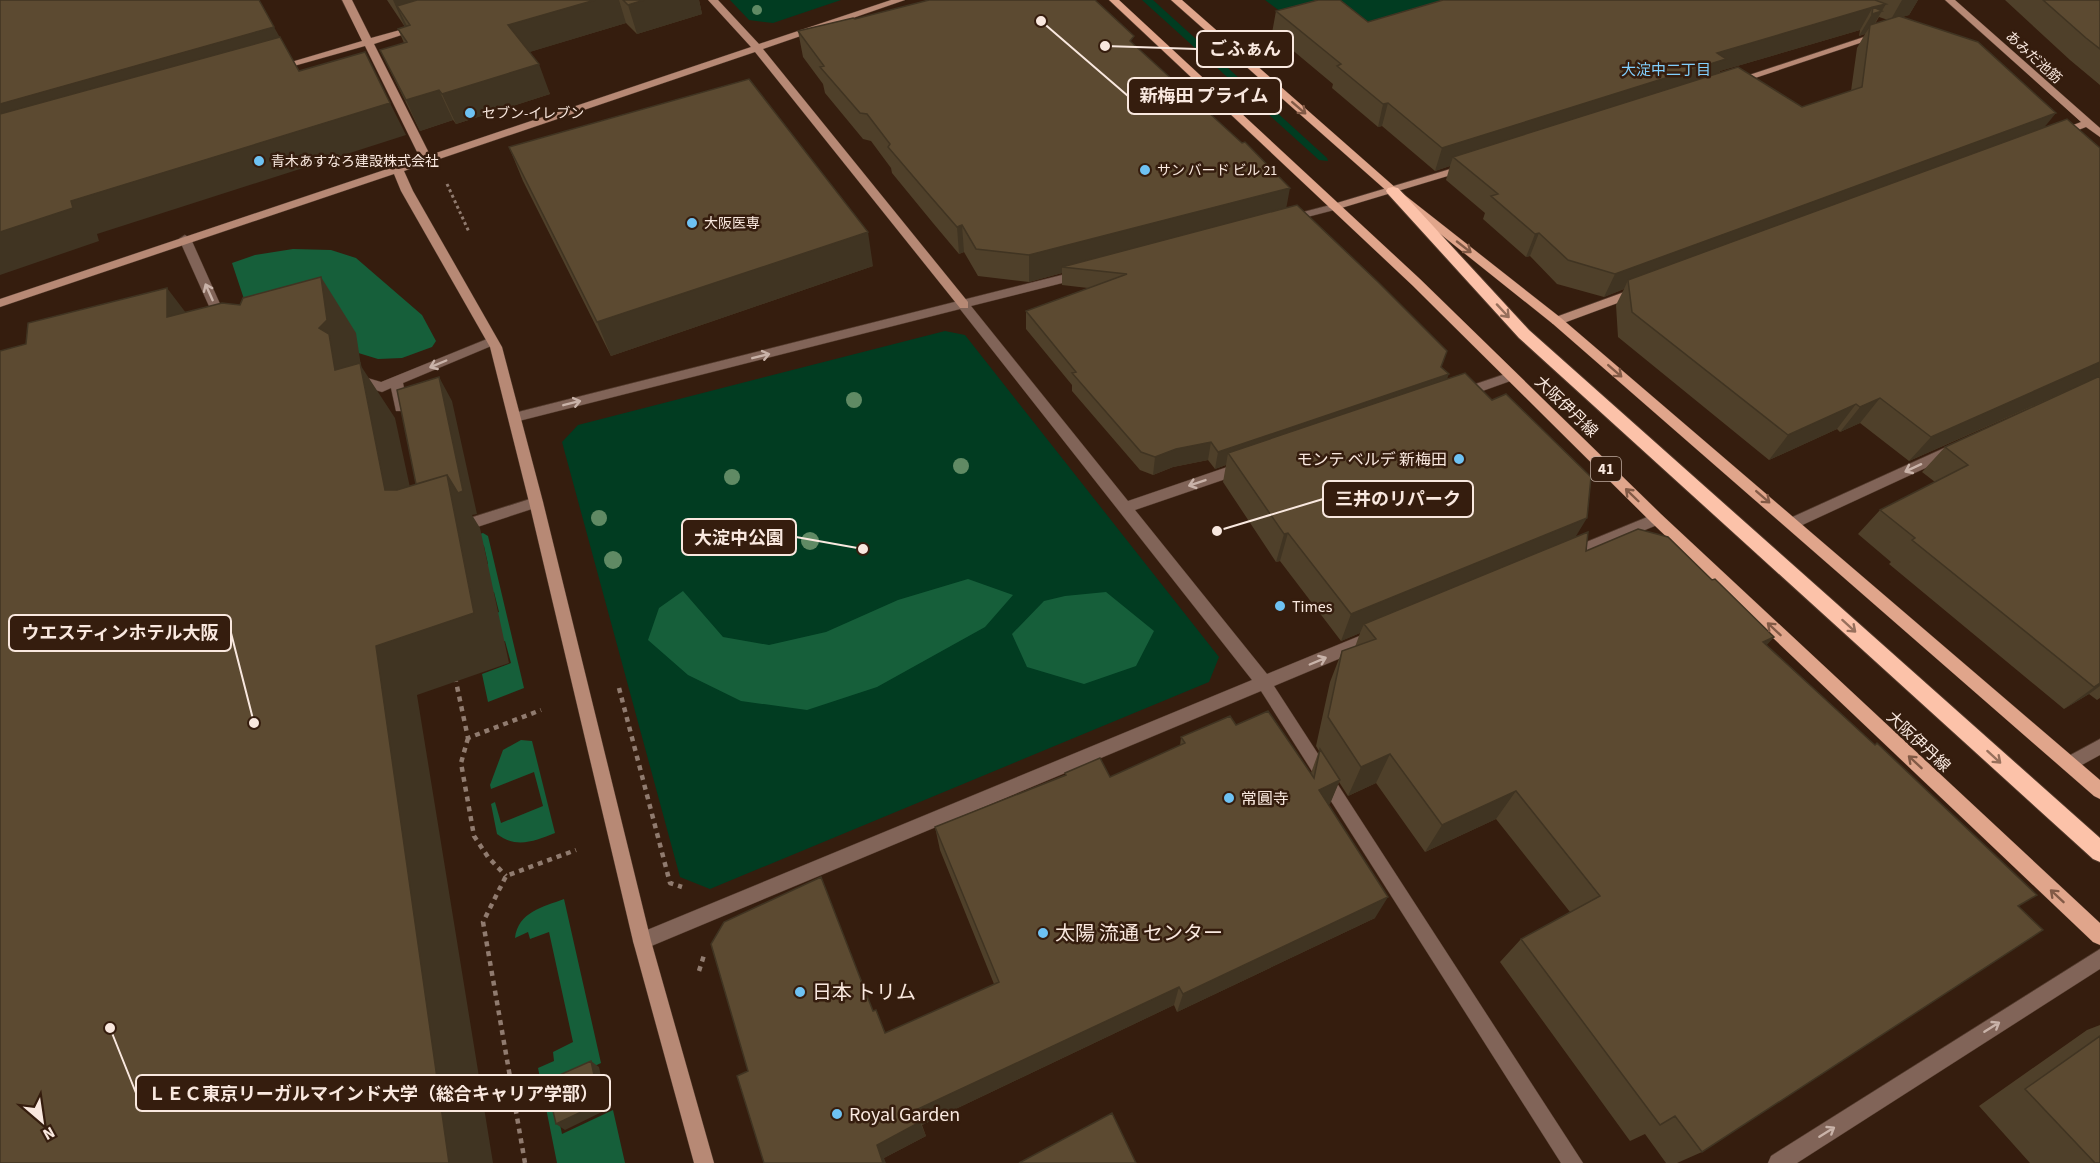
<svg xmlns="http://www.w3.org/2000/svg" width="2100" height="1163" font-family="'Source Sans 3','Noto Sans JP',sans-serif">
  <rect width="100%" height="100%" fill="#351d0e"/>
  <path fill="#013c21" d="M730 0H841L773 23 749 20Z
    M1142 0H1153L1327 158 1328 161 1319 160Z
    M1265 0H1494L1365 37 1292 20Z
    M945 331 965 335 1219 657 1209 682 710 889 680 877 562 442 578 425Z"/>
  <path fill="#165f3a" d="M293 249 331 250 356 258 422 315 436 341 432 347 402 358 378 359 251 320 232 263 255 255Z
    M483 533 488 536 524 688 488 702 482 674 511 663 505 641 478 650 472 622 499 612 494 592 466 601 461 573 488 564 484 546 473 536Z
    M968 579 1013 595 985 627 877 687 807 710 741 701 688 675 648 640 659 608 683 591 723 637 769 645 826 632 898 600Z
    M1106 592 1154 631 1136 666 1084 684 1027 667 1012 634 1044 601 1065 596Z
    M521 740 532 741 555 833C535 841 516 849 497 834L491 804 495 802 501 823 543 806 534 772 491 789 490 785 503 750Z
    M564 899 601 1063 552 1086 562 1134 613 1110 625 1163H557L538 1068 554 1061 553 1052 573 1042 549 932 530 939 528 932 515 938C518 912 543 907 564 899Z"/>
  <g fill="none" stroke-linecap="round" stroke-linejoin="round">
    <defs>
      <path id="lane" d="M185 235 191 239 229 324 227 327 223 328 217 324 179 239Z
        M492 337 496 338 498 341 496 344 403 383 408 408 406 411H396L391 388 382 392 359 385 357 382 364 377 381 382Z
        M536 497 543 502 541 506 456 534 451 532 449 528 451 524Z"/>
      <path id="street" d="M1334 204 1340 207 1338 209 1288 222 1282 219 1284 217Z
        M1082 270 1086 271V277L971 306 1128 501 1239 463H1249L1251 467 1249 471 1135 510 1267 674 1369 632 1374 631 1379 632 1382 637 1379 642 1274 686 1583 1163H1561L1261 691 649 947 642 950 635 947 633 941 635 935 1252 680 960 309 515 422 510 420 508 417 510 414Z
        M1511 372 1517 376 1516 379 1460 399 1453 394 1455 391Z
        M1953 444 1958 445 1960 449 1958 453 1798 527H1788L1786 523 1788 519Z
        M1657 513 1662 515 1664 519 1662 523 1567 562 1562 560 1560 556 1562 552Z
        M2100 739V755L2069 772 2063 769 2061 764 2063 759Z
        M2100 949V969L1797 1163H1768L1771 1156Z"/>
      <path id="secondary" d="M342 0H352L371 38 418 25 423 28 374 44 430 155 751 47 708 0H718L759 44 891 0H905L763 49 968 302V308H960L755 52 404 171 413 191 502 347 543 502 651 941 714 1163H694L633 941 529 502 490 347 401 191 394 174 0 307V299L420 158 365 46 276 71 271 68 362 41Z
        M1945 0H1955L2092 121 2100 128V137L2086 127 2063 136H2055V132L2081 122Z
        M1876 33 1884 35 1737 84 1728 82Z
        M1467 164 1472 167 1471 169 1338 209 1334 210 1328 207 1330 205Z
        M1638 287 1644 291 1642 294 1561 324H1553L1551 321 1553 318Z"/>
      <path id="primary" d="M1109 0H1119L1420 279 1662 515 2100 923V945L2093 942 1652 523 1412 285Z
        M1171 0H1182L1397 189 1561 318 2100 780V799L2094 796 1553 324 1389 193Z"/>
      <path id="highway" d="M1393 187 1398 188 1529 330 2100 838V862L2093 859 1519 338 1388 194 1386 191 1388 188Z"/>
    </defs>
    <use href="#lane" stroke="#50392b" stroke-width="1"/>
    <use href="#street" stroke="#50392b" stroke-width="1"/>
    <use href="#secondary" stroke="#50392b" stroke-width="1"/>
    <use href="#primary" stroke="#50392b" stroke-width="1"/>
    <use href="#highway" stroke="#50392b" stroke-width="2"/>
    <path stroke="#907b6f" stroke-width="3" stroke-dasharray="3 3" stroke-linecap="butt" d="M447 184 469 232"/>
    <path stroke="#907b6f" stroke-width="4.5" stroke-dasharray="5 5" stroke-linecap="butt" d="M455 677 468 738 541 710
      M619 688 670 883 682 887
      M468 738 461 763 474 836 488 857 506 876
      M699 971 705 952
      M525 1163 483 922 506 876 576 850"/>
    <use href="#lane" fill="#816458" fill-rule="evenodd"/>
    <use href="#street" fill="#816458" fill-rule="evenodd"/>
    <use href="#secondary" fill="#b78975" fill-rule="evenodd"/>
    <use href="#primary" fill="#e0a58b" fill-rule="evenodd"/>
    <use href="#highway" fill="#fcc2a9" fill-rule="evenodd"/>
  </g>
  <g fill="#608a64">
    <circle cx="757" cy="10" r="5"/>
    <circle cx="854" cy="400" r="8"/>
    <circle cx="961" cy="466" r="8"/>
    <circle cx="732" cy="477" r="8"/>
    <circle cx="599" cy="518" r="8"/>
    <circle cx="810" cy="541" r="9"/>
    <circle cx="613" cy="560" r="9"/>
  </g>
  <path fill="#4f402a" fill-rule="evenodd" d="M387 0H699L702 14 637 34 626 23 529 52 550 94 456 124 453 120 420 131 380 50 404 43 398 29 405 27Z
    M1443 0H1918L1909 15 1902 17 2045 127 2100 148V698L2097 700 2089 694 2064 709 1889 564 1891 562 1858 534 1880 510 1935 482 1922 472 1945 447 2050 399 1909 461 1860 423 1840 432 1837 429 1769 460 1618 337 1616 305 1624 289 1604 297 1557 284 1530 256 1526 257 1483 219 1485 213 1446 180 1450 166 1435 171 1382 126 1378 127 1332 88 1333 84 1272 33 1276 11 1368 22ZM1879 17 1888 20 1875 24ZM1860 30 1859 36 1865 34 1857 48 1851 91 1802 107 1720 73V71Z
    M2005 0H2100V85L2070 60Z
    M798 31 1133 44 1286 208 1442 367 1447 379 1576 536 1586 551 1712 580 1774 637 1766 645 2018 906 1702 1152 1677 1163H1666L1645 1134 1630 1141 1500 962 1521 939 1570 912 1496 819 1425 852 1376 783 1348 796 1339 782 1329 805 1375 918 1177 1012 1174 1005 922 1125 926 1136 884 1158 764 1163 873 1011 886 1033 994 984 940 850 935 827 1065 775V773L1110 777 1180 746 1181 737 1236 725 1311 773 1319 751 1316 746 1330 682 1342 651 1355 647 1360 633 1341 641 1280 561 1276 562 1223 482 1226 465 1215 469 1208 460 1173 467 1153 475 1140 470 1072 391V385L1026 329V311L1088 288 1062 285V273L1029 282 978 276 964 252 959 254 933 223 892 173 891 168 871 141 863 139 825 93 823 84 803 57Z
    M509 147 873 266 611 356 523 181Z
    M2100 1025V1163H2030L1979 1106 2087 1030Z"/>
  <path fill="#403422" d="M393 0H498L397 6 407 26 405 27Z
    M595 0H619L626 23 520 55 508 25Z
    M644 0H699L702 14 637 34 628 5Z
    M1902 0H1918L1909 15 1890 21Z
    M1886 4 1869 33 1870 27 1865 34 1859 36 1872 14 1873 7Z
    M1873 7 1860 30 1720 71 1715 82 1453 157 1450 166 1435 171 1442 148 1717 53Z
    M274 27 292 59 0 144V104Z
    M539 64 550 94 456 124 442 94Z
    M439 90 453 120 420 131 406 100Z
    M390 103 406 135 97 234 99 241 0 275V232L71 201Z
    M1388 103 1382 126 1378 127 1383 104Z
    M2056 113 2038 135 1628 280 1624 289 1604 297 1615 274Z
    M1290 188 1285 215 1062 267V273L1029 282V255Z
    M962 225 964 252 959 254 957 227Z
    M868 232 873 266 611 356 597 322Z
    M1539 233 1530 256 1526 257 1535 234Z
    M321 277 356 333 361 366 395 418 422 543 385 490 335 370 319 328Z
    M167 288 209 343 167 317Z
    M2100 362V376L1909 461 1931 437Z
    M1449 374 1442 392 1228 453 1226 465 1215 469 1218 452Z
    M439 377 452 401 477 514 472 515 480 528 509 663 417 695 493 1163H449L376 646 447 475Z
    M1880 398 1860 423 1840 432 1860 407Z
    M1856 404 1837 429 1769 460 1788 435Z
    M1211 442 1208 460 1173 467 1153 475 1155 457 1176 449Z
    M1587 518 1570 546 1364 624 1360 633 1341 641 1351 614Z
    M1288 533 1280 561 1276 562 1284 534Z
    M1774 637 1746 668 1763 642Z
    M2100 683V686L2089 694 2064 709Z
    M1390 754 1376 783 1348 796 1361 767Z
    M1340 780 1330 804 1309 814 1319 790Z
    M1516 791 1496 819 1425 852 1442 825Z
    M1388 897 1375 918 1177 1012 1183 994Z
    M1179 987 1174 1005 922 1125 916 1110Z
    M591 1061 599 1067 608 1109 565 1130 556 1124Z
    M920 1122 926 1136 884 1158 886 1163H883L877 1145Z"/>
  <path fill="#5c4a31" stroke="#403422" stroke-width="1.5" d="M0 0H259L274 27 0 104Z
    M417 0H595L508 25 539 64 442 94 439 90 406 100 380 50 407 42 398 29 410 25 397 6Z
    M623 0H644L628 5Z
    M929 0H1095L1134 36 1130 41 1242 143 1245 142 1290 188 1029 255 976 249 962 225 957 227 930 196 888 147 890 144 867 114 860 113 820 67 824 66 798 31 853 18 855 19Z
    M1318 0H1340L1368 22 1443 0H1875L1886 4 1873 7 1882 11 1872 14 1873 7 1717 53 1726 59 1442 148 1388 103 1383 104 1337 66 1341 64 1276 11Z
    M2043 0H2100V49L2086 38Z
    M1899 16 1978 42 2056 113 1615 274 1568 260 1539 233 1535 234 1491 196 1498 194 1453 157 1738 67 1802 107 1862 87 1870 25Z
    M280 37 299 71 365 52 390 103 71 201 73 208 0 232V114Z
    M749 79 868 232 597 322 509 147Z
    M2067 119 2100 148V362L1931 437 1880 398 1860 407 1856 404 1788 435 1632 312 1628 280Z
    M1297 205 1378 282 1447 351 1441 367 1449 374 1218 452 1211 442 1176 449 1155 457 1141 452 1072 373 1076 372 1026 311 1127 274 1062 267Z
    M321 277 327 320 319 328 329 334 335 370 360 363 385 490H397L447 475 474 613 376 646 449 1163H0V351L26 344 28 323 167 288V317L222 303 240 305 243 298Z
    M1465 373 1492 400 1506 394 1591 477 1587 518 1351 614 1288 533 1284 534 1228 453Z
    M2100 376V683L2094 687 1912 540 1915 538 1880 510 1968 465 1945 447Z
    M439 377 463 491 458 493 447 475 416 484 397 390Z
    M1638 529 1668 537 1712 580 1715 579 1774 637 1763 642 1875 745 1877 743 2037 895 2018 906 2043 930 1702 1152 1675 1116 1660 1125 1521 939 1600 896 1516 791 1442 825 1390 754 1361 767 1328 717 1342 651 1376 639 1364 624 1588 532 1586 551Z
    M1268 711 1314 778 1320 749 1340 780 1319 790 1388 897 1183 994 1179 987 916 1110 920 1122 877 1145 883 1163H764L737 1076 748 1071 711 944 724 922 821 877 873 1011 876 1010 885 1033 999 982 935 827 1066 775 1065 773 1100 758 1110 777 1185 743 1181 737 1230 716 1236 725Z
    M2100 1036V1163H2095L2025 1089Z
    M591 1061 600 1103 556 1124 546 1081Z
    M1112 1113 1136 1163H1019Z"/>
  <defs><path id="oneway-shaft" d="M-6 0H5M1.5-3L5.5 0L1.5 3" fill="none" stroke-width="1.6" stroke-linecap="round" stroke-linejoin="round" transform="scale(1.5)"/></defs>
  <g stroke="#825a46">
    <use href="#oneway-shaft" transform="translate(1299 108) rotate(41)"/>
    <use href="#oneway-shaft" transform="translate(1464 247) rotate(38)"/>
    <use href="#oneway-shaft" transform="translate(1615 371) rotate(41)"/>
    <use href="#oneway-shaft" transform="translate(1632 495) rotate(-136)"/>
    <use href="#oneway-shaft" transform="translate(1763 497) rotate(41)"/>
    <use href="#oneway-shaft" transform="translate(1774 629) rotate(-137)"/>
    <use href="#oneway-shaft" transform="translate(1915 762) rotate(-137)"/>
    <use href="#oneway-shaft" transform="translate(2057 896) rotate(-137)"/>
  </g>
  <g stroke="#c9b3a9">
    <use href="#oneway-shaft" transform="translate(209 292) rotate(-114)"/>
    <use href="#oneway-shaft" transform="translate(761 356) rotate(-14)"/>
    <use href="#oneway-shaft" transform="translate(438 364) rotate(157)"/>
    <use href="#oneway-shaft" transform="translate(572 403) rotate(-14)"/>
    <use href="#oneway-shaft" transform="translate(1913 468) rotate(155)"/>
    <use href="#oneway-shaft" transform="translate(1197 483) rotate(161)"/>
    <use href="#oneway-shaft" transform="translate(1318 661) rotate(-23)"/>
    <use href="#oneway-shaft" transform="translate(1992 1027) rotate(-32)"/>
    <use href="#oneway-shaft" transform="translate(1827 1132) rotate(-32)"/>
  </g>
  <g stroke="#98705c">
    <use href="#oneway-shaft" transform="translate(1503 311) rotate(47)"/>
    <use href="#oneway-shaft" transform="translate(1849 626) rotate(42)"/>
    <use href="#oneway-shaft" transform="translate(1994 757) rotate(42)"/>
  </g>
  <g fill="#6ec2f3" stroke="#351d0e" stroke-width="2">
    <circle cx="470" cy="113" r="6"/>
    <circle cx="259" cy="161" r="6"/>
    <circle cx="1145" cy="170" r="6"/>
    <circle cx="692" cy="223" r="6"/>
    <circle cx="1459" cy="459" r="6"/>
    <circle cx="1280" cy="606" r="6"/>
    <circle cx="1229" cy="798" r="6"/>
    <circle cx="1043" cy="933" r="6"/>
    <circle cx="800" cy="992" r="6"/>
    <circle cx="837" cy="1114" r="6"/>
  </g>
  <g text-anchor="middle" stroke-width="5" stroke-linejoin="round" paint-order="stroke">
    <g font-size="14" fill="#f9e8df" stroke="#351d0e">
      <text transform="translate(2034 57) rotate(42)" y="5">あみだ池筋</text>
    </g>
    <g font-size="14" fill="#f9e8df" stroke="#351d0e" text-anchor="start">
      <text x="482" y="118">セブン-イレブン</text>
      <text x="271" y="166">青木あすなろ建設株式会社</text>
      <text x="1157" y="175">サン バード ビル 21</text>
      <text x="704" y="228">大阪医専</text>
    </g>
    <g font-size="15" fill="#82cffd" stroke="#351d0e">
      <text x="1666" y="75">大淀中二丁目</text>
    </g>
    <rect fill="#351d0e" stroke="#beaba0" stroke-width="1.5" x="1591" y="457" width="30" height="24" rx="4.5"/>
    <g font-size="15" font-weight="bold" fill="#f9e8df">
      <text x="1606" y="474">41</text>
    </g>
    <g font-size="16" fill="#f9e8df" stroke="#351d0e">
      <text transform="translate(1567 406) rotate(44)" y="6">大阪伊丹線</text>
      <text transform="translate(1919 741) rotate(43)" y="6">大阪伊丹線</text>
    </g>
    <g font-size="16" fill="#f9e8df" stroke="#351d0e" text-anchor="start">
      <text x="1447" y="465" text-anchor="end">モンテ ベルデ 新梅田</text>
      <text x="1292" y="612">Times</text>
      <text x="1241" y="804">常圓寺</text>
    </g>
    <g font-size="20" fill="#f9e8df" stroke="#351d0e" text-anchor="start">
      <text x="1055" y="940">太陽 流通 センター</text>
      <text x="812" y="999">日本 トリム</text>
      <text x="849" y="1121">Royal Garden</text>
    </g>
  </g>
  <path fill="none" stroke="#f9e8df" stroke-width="2" d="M1105 46L1197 49M1041 21L1128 96M1217 531L1323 499M863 549L796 537M254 723L231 633M110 1028L136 1093"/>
  <g fill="#f9e8df" stroke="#351d0e" stroke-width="2">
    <circle cx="1105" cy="46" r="6"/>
    <circle cx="1041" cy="21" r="6"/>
    <circle cx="1217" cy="531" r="6"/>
    <circle cx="863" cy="549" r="6"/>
    <circle cx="254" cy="723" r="6"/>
    <circle cx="110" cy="1028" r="6"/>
  </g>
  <g fill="#351d0e" stroke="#f9e8df" stroke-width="2">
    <rect x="1197" y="31" width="96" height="36" rx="6"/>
    <rect x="1128" y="78" width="153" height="36" rx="6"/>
    <rect x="1323" y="481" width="150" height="36" rx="6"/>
    <rect x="682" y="519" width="114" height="36" rx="6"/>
    <rect x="9" y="615" width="222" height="36" rx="6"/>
    <rect x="136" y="1075" width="474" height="36" rx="6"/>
  </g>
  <g font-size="18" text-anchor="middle" font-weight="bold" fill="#f9e8df">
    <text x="1245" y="55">ごふぁん</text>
    <text x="1204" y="102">新梅田 プライム</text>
    <text x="1398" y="505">三井のリパーク</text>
    <text x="739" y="544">大淀中公園</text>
    <text x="120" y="639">ウエスティンホテル大阪</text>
    <text x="373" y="1100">ＬＥＣ東京リーガルマインド大学（総合キャリア学部）</text>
  </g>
  <g transform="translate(42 1121) rotate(151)" stroke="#351d0e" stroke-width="4.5" paint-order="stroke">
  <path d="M0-4.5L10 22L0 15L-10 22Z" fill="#f9e8df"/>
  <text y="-9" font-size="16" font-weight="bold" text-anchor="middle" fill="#f9e8df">N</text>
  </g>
</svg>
